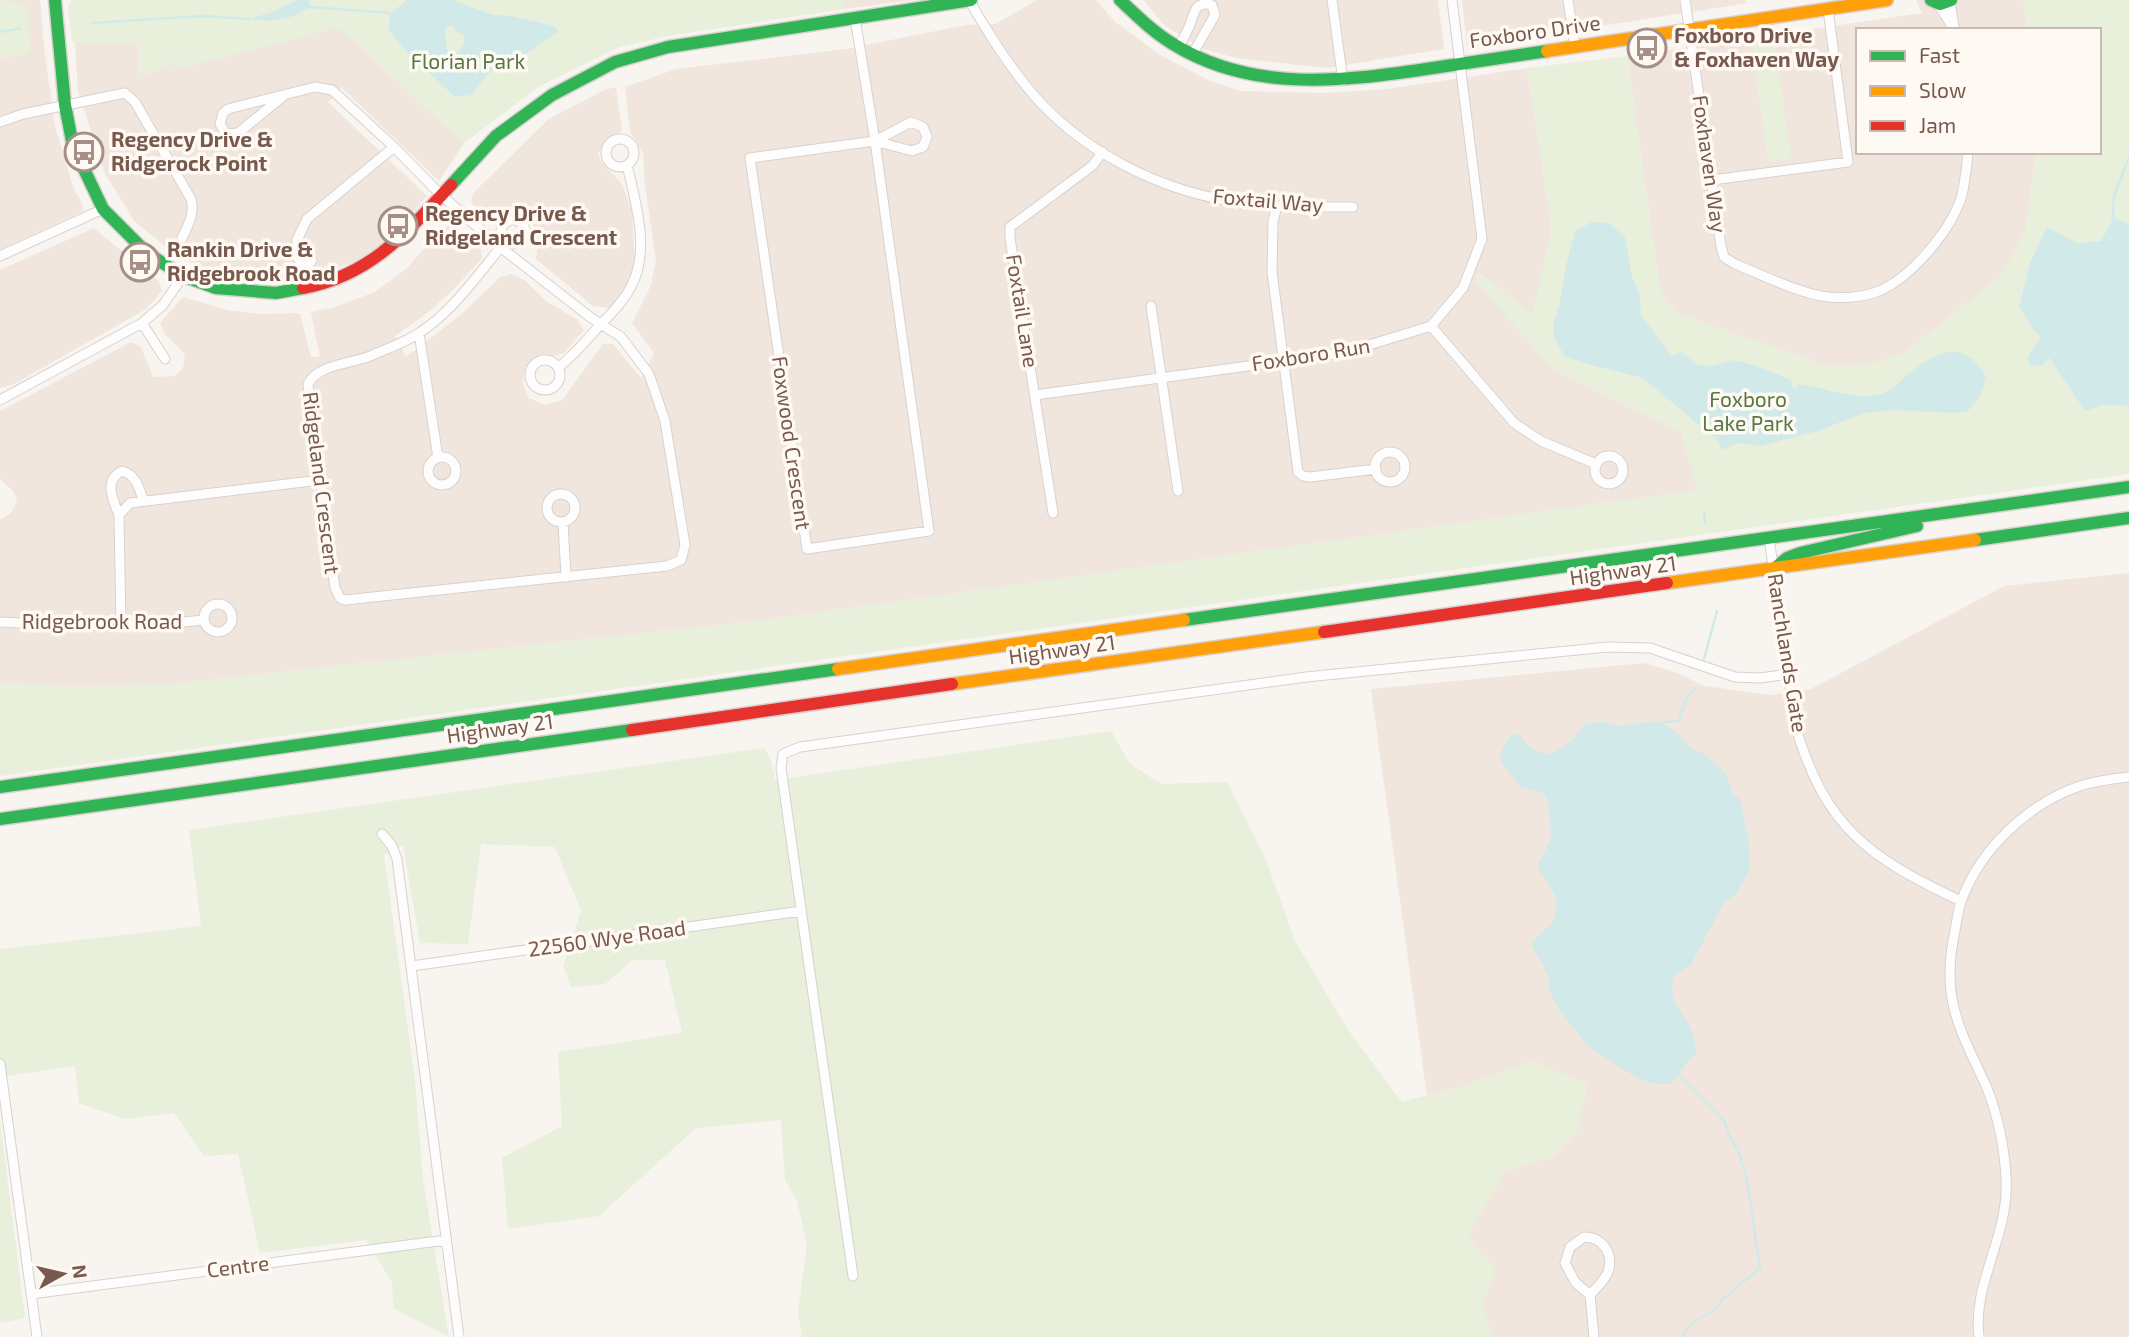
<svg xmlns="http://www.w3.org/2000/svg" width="2129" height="1337" font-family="'Exo 2',sans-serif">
  <rect width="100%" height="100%" fill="#f8f4f0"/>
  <path fill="#f1e6de" d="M0 0H40L44 47 55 126 73 187 83 205V211L0 250Z
    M843 0H914L844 9Z
    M1037 0H1096L1115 22 1162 56 1208 80 1240 91 1326 93 1387 89 1527 68 1552 229 1533 315 1479 273 1553 369 1681 432 1698 490 757 621 170 684 78 687 0 682V520L11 513 17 502 13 491 0 479V411L131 342 141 347 153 377 175 376 183 368 185 355 165 334 160 323 183 297 228 310 259 314 300 313 311 357H320L311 312 335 307 375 292 406 269 434 237 449 225 480 245 482 258 449 294 422 317 395 336 406 357 463 313 500 277 512 274 524 280 546 301 578 320 584 330 563 354 536 359 525 367 523 385 529 398 545 405 562 400 603 344H613L641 378 654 353 632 323 651 285 656 259 645 186 643 152 630 132 625 87 676 69 846 49 966 25 996 24Z
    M1143 0H1438L1444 49 1326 68 1236 58 1203 49 1165 26Z
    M1462 0H1745L1746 3 1768 0 1467 47Z
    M1916 0H2023L2028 30H1858V152H2036L2026 229 2004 274 1905 353 1867 366 1824 365 1678 314 1660 291 1627 56 1922 13Z
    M338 27 464 143 439 181 342 88 328 102 427 196 391 239 355 261 335 269 308 280 280 282 245 279 197 266 166 247 135 222 105 174 78 91 75 43 138 44 139 72 176 61 179 68Z
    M616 87 622 131 608 140 598 154 602 163 622 184 632 211 635 266 625 291 610 308 593 306 536 259 538 240 533 224 522 214 507 215 496 222 484 218 471 202 473 193 549 119 604 90Z
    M94 228 159 282 162 291 146 309 127 320 14 384 0 388V270Z
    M2129 573V1337H1460L1371 689 1644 663 1672 671 1705 686 1771 695 1811 689 2004 586Z"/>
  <path fill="#e8efdb" d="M0 0 28 5 30 53 0 59Z
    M71 0H843L844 9 667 36 617 48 540 86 464 143 338 27 179 68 176 62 144 76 139 72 138 44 75 43 72 41 68 7Z
    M2023 0H2129V224L2113 218 2101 241 2077 243 2030 263 2019 306 2033 330 2041 337 2027 358H2049L2085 411 2103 405 2129 406V474L0 776V682L78 687 170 684 757 621 1697 490 1681 432 1553 369 1475 281 1478 273 1533 314 1552 229 1527 68 1627 56 1660 291 1678 314 1824 365 1867 366 1905 353 2004 274 2026 229 2036 152H2099V30H2028Z
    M1774 35 1791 159 1768 162 1751 38Z
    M1111 731 1130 764 1161 784 1227 782 1266 860 1295 941 1346 1027 1402 1102 1466 1085 1532 1061 1588 1084 1577 1132 1552 1158 1505 1171 1468 1236 1496 1271 1483 1303 1492 1337H802L798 1312 807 1245 797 1200 785 1181 781 1120 696 1128 599 1216 508 1229 502 1158 562 1126 558 1052 682 1033 665 960H633L605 984 571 987 563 966 581 911 555 847 481 844 468 944 420 943 403 845 384 855 415 1080 423 1180 449 1337 393 1308 392 1282 366 1240 260 1253 238 1154 204 1156 174 1113 125 1119 79 1103 75 1066 0 1077V949L201 926 189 830 764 748 771 760 775 780Z
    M0 1120 25 1318 0 1323Z"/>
  <path fill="#d1eae9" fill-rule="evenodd" d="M298 0H310L309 7C293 20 269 23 249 19L272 12Z
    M407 0H453L493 15 512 16 554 26 558 32 524 55 501 59 471 95 455 97 405 50 388 29 391 13ZM448 26H453L458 33 463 34 465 42 458 52 453 54 447 49 445 30Z
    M2113 218 2129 224V406L2103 405 2085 411 2049 358 2042 365 2030 366 2027 358 2041 337 2033 330 2019 306 2030 263 2047 227 2077 243 2101 241Z
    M1592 222 1609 223 1625 237 1632 277 1640 296 1641 315 1672 356 1681 352 1698 365 1712 366 1733 360 1754 365 1791 380 1792 388 1798 387 1799 384C1825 388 1854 401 1880 394 1894 390 1900 380 1911 372 1940 348 1966 341 1986 377L1981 394 1968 411 1954 413 1894 410 1864 413 1818 431 1760 446 1737 443 1722 450 1718 441 1643 378 1591 365 1564 356 1554 337 1553 324 1559 307 1566 266 1575 231Z
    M1603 722 1618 726 1647 722 1663 724 1677 733 1692 749 1703 753 1726 774 1733 794 1741 801 1749 844V872L1734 896 1724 903 1690 966 1674 975C1668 1003 1681 1005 1690 1027 1694 1035 1695 1046 1696 1055L1688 1061 1671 1084H1656L1639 1079 1592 1050 1560 1012 1548 988 1549 977 1531 944C1536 936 1545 931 1551 924 1565 902 1549 884 1537 867L1551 838 1548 800 1543 793 1521 788 1500 760C1501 749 1506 736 1518 733 1544 769 1564 752 1586 723Z"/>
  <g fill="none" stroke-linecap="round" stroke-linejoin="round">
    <path stroke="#d1eae9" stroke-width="2.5" d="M309 7 391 13
      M92 23 202 16 249 19
      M0 32 21 28
      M2113 218 2114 196 2129 157
      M1704 513 1705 523
      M1704 659 1717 611
      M1654 723 1679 721 1687 697 1695 688
      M1677 1073 1724 1120 1729 1135 1738 1150 1747 1179 1760 1268 1723 1299 1712 1312 1696 1320 1684 1333 1683 1337"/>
    <defs>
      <path id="street" d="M969 0C988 33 1007 64 1032 93 1080 150 1157 189 1230 201 1270 208 1312 207 1353 207
        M1332 0 1343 81
        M1568 0 1575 46
        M1685 0 1721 246 1724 257 1735 264C1762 275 1792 290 1821 296 1839 299 1862 298 1879 291 1912 277 1952 229 1962 195 1965 181 1967 166 1968 152
        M1950 2 1954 27
        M1938 4 1954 29
        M855 18 875 141 929 531 807 549 750 158 875 141 911 122 923 127 927 137 923 147 912 151 875 141
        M1178 48C1182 41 1186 34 1189 27 1194 15 1194 0 1212 5L1215 15 1192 55
        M286 94 238 133 226 134 220 124 223 113 228 109 315 87 332 90 394 147 441 195 504 250 590 317 621 337 649 374 665 421 685 545 681 560 667 566 345 600 340 598 335 588 308 384C318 363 355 364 375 354 389 348 406 342 419 333 452 312 476 277 501 247L506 242
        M0 122 23 114 125 93 135 102 191 199C195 214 188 225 182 238
        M606 153a14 14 0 1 1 28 0a14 14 0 1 1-28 0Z
        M1712 180 1848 162 1828 9
        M1277 206 1273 221 1272 272 1298 472 1303 476 1310 477 1376 469
        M501 232a12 12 0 1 1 24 0a12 12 0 1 1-24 0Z
        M297 240 312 260 309 265H303L296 256 297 240 307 219 394 147
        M0 256 103 209
        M1151 306 1178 491
        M142 323 165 359
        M1431 326 1514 423 1541 441 1596 464
        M419 333 438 458
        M530 375a15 15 0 1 1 30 0a15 15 0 1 1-30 0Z
        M558 368C576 353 585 342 600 325 610 315 621 304 628 292 652 255 636 204 627 165
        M1035 395 1343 353 1431 326 1463 288 1482 239 1452 0
        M0 400 142 323 163 305 183 276
        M1375 467a15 15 0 1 1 30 0a15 15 0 1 1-30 0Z
        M1595 470a14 14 0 1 1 28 0a14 14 0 1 1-28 0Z
        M428 471a14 14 0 1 1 28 0a14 14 0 1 1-28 0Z
        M547 508a14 14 0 1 1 28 0a14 14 0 1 1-28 0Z
        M1053 513 1010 238V227L1092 166 1103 152
        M119 515C113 500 103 480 122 471 136 475 138 486 143 499
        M563 523 566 577
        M1769 538 1796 728C1826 829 1870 858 1961 901
        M204 618a14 14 0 1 1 28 0a14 14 0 1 1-28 0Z
        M0 622C69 626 135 628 204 620
        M121 626 119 515 130 503 320 480
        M382 834 392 846 397 859 459 1337
        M412 966 801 911
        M0 1064 37 1337
        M1584 1237C1603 1237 1614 1254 1608 1272 1604 1281 1596 1288 1590 1295L1575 1282 1565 1263 1570 1247Z
        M853 1276 781 768 783 754 800 747 1306 677 1608 647 1650 648 1735 677 1760 678 1789 674
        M31 1294 446 1240
        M1590 1295 1594 1337
        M1979 1337C1972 1282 2010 1236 2006 1176 2004 1146 1998 1116 1987 1088 1974 1059 1958 1031 1952 999 1948 976 1950 954 1955 931 1957 920 1958 909 1962 899 1981 849 2027 805 2077 787 2094 781 2111 779 2129 777"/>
      <path id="fast" d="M55 0 65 105 73 146 103 209 147 253 183 276 216 288 276 293 303 288
        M1120 0C1137 16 1153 32 1173 44 1251 92 1340 82 1426 69 1466 63 1506 57 1547 51
        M1931 0 1940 4 1951 0
        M451 185 496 136 552 95 615 62 668 47 971 0
        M1975 540 2129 518
        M1774 569 1787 558 1800 553 1917 526
        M1184 620 2129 487
        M0 787 838 669
        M0 819 632 730"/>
      <path id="slow" d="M1547 51 1887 0
        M1667 583 1975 540
        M838 669 1184 620
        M952 684 1324 632"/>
      <path id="jam" d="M303 288C370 276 407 232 451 185
        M1324 632 1667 583
        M632 730 952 684"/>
    </defs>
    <use href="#street" stroke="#d8d1ce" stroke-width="11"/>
    <use href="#fast" stroke="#d8d0cc" stroke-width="15"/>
    <use href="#slow" stroke="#d8d0cc" stroke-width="15"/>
    <use href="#jam" stroke="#d8d0cc" stroke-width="15"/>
    <use href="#street" stroke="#fefdfd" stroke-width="9"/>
    <use href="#fast" stroke="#30b455" stroke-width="12"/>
    <use href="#slow" stroke="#ff9f0a" stroke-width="12"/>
    <use href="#jam" stroke="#e5322d" stroke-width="12"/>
  </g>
  <defs>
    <symbol id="bus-ring" viewBox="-11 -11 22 22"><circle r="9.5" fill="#fff9f3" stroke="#a58f87" stroke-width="1.5"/><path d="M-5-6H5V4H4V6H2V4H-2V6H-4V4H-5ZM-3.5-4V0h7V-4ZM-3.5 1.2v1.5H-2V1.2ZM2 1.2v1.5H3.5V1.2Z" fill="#a58f87"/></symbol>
  </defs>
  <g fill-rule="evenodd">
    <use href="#bus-ring" x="1625" y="26" width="44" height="44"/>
    <use href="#bus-ring" x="62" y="130" width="44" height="44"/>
    <use href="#bus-ring" x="376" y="204" width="44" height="44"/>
    <use href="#bus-ring" x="118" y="240" width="44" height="44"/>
  </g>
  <g text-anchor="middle" stroke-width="7" stroke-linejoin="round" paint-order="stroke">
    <g font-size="21" fill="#78594e" stroke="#fff9f3">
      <text transform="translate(1535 32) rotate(-8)" y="7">Foxboro Drive</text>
      <text transform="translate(1709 164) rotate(82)" y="7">Foxhaven Way</text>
      <text transform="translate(1268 201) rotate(5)" y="7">Foxtail Way</text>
      <text transform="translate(1022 311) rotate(81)" y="7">Foxtail Lane</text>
      <text transform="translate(1311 355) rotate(-9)" y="7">Foxboro Run</text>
      <text transform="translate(791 443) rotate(82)" y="7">Foxwood Crescent</text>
      <text transform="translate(321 483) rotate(83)" y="7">Ridgeland Crescent</text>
      <text transform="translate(1623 571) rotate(-8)" y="7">Highway 21</text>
      <text x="102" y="629">Ridgebrook Road</text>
      <text transform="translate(1062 650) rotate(-8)" y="7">Highway 21</text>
      <text transform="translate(1787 653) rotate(81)" y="7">Ranchlands Gate</text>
      <text transform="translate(500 729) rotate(-8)" y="7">Highway 21</text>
      <text transform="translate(607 939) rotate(-8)" y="7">22560 Wye Road</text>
      <text transform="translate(238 1267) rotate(-7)" y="7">Centre</text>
    </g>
    <g font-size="21" font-weight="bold" fill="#78594e" stroke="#fff9f3" text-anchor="start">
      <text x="1674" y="43">Foxboro Drive<tspan x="1674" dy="24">&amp; Foxhaven Way</tspan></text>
      <text x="111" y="147">Regency Drive &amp;<tspan x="111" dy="24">Ridgerock Point</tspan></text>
      <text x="425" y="221">Regency Drive &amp;<tspan x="425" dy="24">Ridgeland Crescent</tspan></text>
      <text x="167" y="257">Rankin Drive &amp;<tspan x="167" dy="24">Ridgebrook Road</tspan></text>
    </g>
    <g font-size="21" fill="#587743" stroke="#fff9f3">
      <text x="468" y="69">Florian Park</text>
      <text x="1748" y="407">Foxboro<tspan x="1748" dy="24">Lake Park</tspan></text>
    </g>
  </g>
  <rect x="1856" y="28" width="245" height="126" fill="#fff9f3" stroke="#c9b9b1" stroke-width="2"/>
  <rect x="1870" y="51" width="35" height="10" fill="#30b455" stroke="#c9b9b1" stroke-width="2"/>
  <text x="1919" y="63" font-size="21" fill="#78594e">Fast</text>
  <rect x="1870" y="86" width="35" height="10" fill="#ff9f0a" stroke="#c9b9b1" stroke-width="2"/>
  <text x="1919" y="98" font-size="21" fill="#78594e">Slow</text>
  <rect x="1870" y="121" width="35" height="10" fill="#e5322d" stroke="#c9b9b1" stroke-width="2"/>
  <text x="1919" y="133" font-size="21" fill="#78594e">Jam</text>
  <g transform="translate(63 1274) rotate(82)" stroke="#fff9f3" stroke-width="5" paint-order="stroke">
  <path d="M0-5L12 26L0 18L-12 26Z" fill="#78594e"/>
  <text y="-10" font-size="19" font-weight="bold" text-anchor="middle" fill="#78594e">N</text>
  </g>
</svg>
